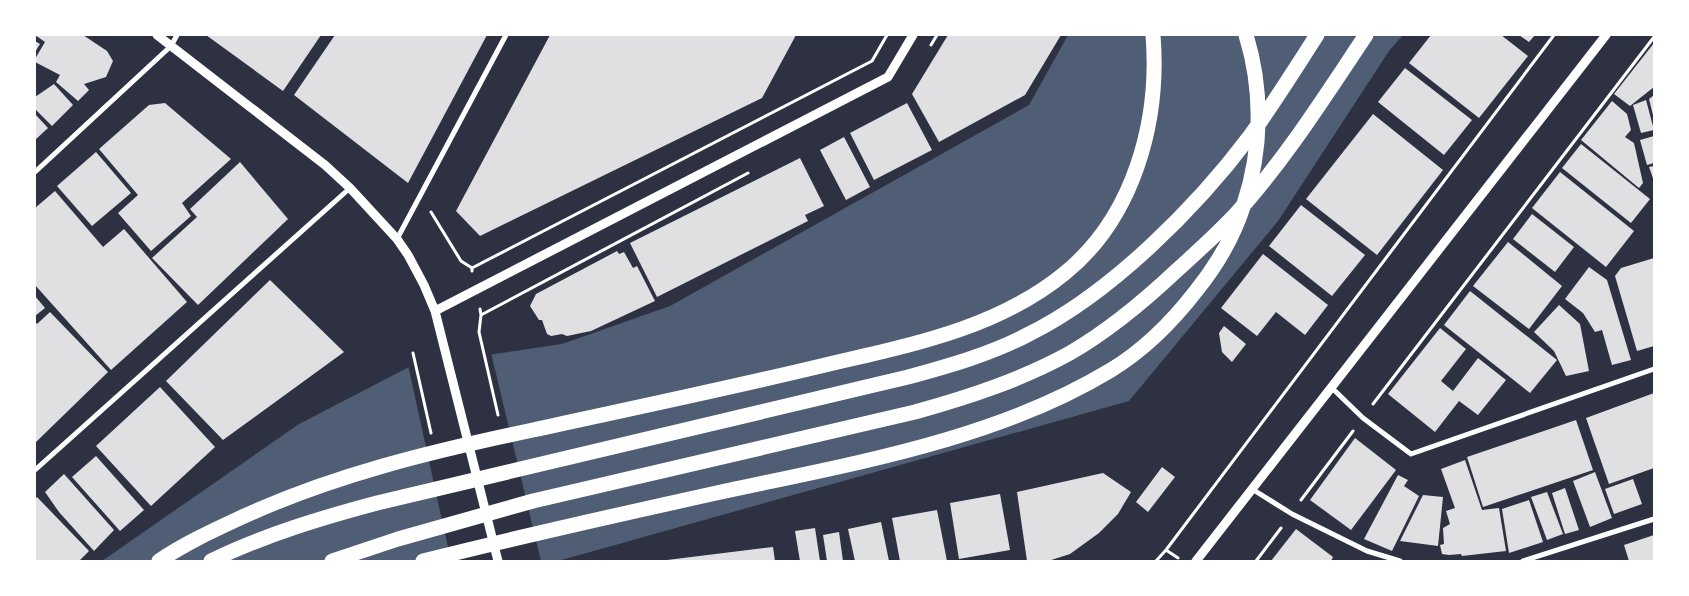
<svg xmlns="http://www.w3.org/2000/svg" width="1689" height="596" font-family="'Sofia Sans Condensed',sans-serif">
  <rect width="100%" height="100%" fill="#2d3142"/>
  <path fill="#4f5d75" d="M1068 35H1403L1389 51 1278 221 1129 401 558 561H102L299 424 409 367 562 344 670 306 1029 105Z"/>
  <path fill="#2d3142" d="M491 353 541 561H451L408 365Z"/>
  <path fill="#e0e0e3" d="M35 35H83L107 51 113 61 106 77 84 84 89 90 78 101 56 82 60 75 35 62V59L45 42Z
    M206 35H321L283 91Z
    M335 35H487L408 183 294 95Z
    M550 35H796L762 98 480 236 456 211Z
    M948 35H1061L1025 95 939 142 912 94Z
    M1431 35H1501L1528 56 1479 118 1409 63Z
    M1519 35H1535L1529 42Z
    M35 41 40 44 35 52Z
    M1654 43V87L1630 106 1614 94Z
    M1405 68 1472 120 1444 155 1378 102Z
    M54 84 73 105 52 126 35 109V97Z
    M1654 95V115H1653L1649 99Z
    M1646 100 1654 130 1641 133 1633 105Z
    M1612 101 1627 114 1631 130 1625 137 1634 143 1643 183 1639 188 1581 140Z
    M165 103 231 159 182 203 191 216 151 251 118 213 138 195 99 149 149 105Z
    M907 103 932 150 874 180 850 133Z
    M35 114 48 128 35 140Z
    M1373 114 1443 170 1377 255 1306 199Z
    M1654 136V163L1647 165 1640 140Z
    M844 137 870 187 846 200 820 150Z
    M1581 144 1650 199 1631 223 1562 168Z
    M96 152 131 193 92 226 57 186Z
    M800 158 824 206 805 215 808 221 657 297 630 243Z
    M240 162 288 219 198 305 152 258 197 217 190 209Z
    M1654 166V181L1649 167Z
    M1560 172 1634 231 1606 267 1532 208Z
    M55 191 103 247 124 229 187 302 111 370 35 285V208Z
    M1301 205 1365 255 1332 296 1269 246Z
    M1532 214 1574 247 1555 272 1513 239Z
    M1508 242 1562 286 1529 329 1473 286Z
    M617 251 619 254 624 252 633 268 637 266 655 301 591 331 567 336 562 334 551 336 547 334 542 320H539L530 306 536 294Z
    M1263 254 1328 305 1305 335 1276 312 1257 336 1221 308Z
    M1654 258V346L1637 351 1615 276 1621 268Z
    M1589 267 1607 280 1631 360 1612 365 1602 330 1595 332 1583 313 1565 299Z
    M270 280 344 352 223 440 166 381Z
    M1470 291 1557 360 1530 393 1444 325Z
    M35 296 45 308 35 316Z
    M1559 305 1580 324 1589 371 1566 376 1554 351 1534 332Z
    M50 312 108 372 35 443V322L37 324Z
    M1224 326 1246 344 1232 362 1222 352 1219 333Z
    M1440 328 1466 349 1441 381 1453 391 1478 358 1506 380 1478 415 1459 401 1435 432 1388 394Z
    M160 387 215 447 151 506 96 446Z
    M1654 393V468L1609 484 1586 418Z
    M1576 420 1593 470 1483 507 1467 457Z
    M1355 438 1396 470 1351 530 1310 500Z
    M96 456 144 510 120 531 72 477Z
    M1465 460 1482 510 1499 508 1506 551 1462 556 1461 554 1449 555 1442 554 1440 545 1444 544 1443 528 1450 524 1446 511 1455 508 1441 469Z
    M1162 467 1175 477 1148 512 1136 502Z
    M1595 472 1612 518 1590 527 1573 481Z
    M1103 473 1131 492 1118 514 1099 533 1070 554 1048 561H1027L1017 492Z
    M64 474 114 530 94 551 59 512 45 492Z
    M1398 475 1408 480 1404 486 1419 496 1392 551 1364 539Z
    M1633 479 1642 504 1614 514 1605 489Z
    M1565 488 1579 530 1565 534 1552 493Z
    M1547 492 1563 534 1547 540 1531 497Z
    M1000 494 1010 550 959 559 950 503Z
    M1423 495 1443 497 1438 546 1400 541Z
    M37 497 89 551 79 561H35V499Z
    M1529 500 1543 542 1509 553 1502 509Z
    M937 510 947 561H900L892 518Z
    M881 522 889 561H855L848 529Z
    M815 528 820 561H800L795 531Z
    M1296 529 1333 557 1331 561H1271Z
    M839 532 843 561H827L823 535Z
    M1654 535V561H1629L1624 545Z
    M773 547 775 561H667V560Z"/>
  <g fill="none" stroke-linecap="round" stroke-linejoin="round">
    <path stroke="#fff" stroke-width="3" d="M931 45 937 35
      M431 212 461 261 472 268V271
      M472 268 872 61 887 35
      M480 309 481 315 479 332 498 415
      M481 315 748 173
      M413 353 431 433
      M1373 404 1654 37
      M1301 500 1353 431
      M1166 550 1178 558
      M1156 561 1166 550 1554 35
      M1256 561 1281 528"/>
    <path stroke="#fff" stroke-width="5" d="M35 172 171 46 177 35
      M397 239 506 35
      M1332 388 1363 418 1411 454 1654 369
      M35 470 350 188
      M1252 489 1292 514 1367 551 1400 561
      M1523 561 1654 519"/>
    <path stroke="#fff" stroke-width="9" d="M157 35 325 165 350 188 397 239 408 255 424 285 435 311 498 561
      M435 311 888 77 913 35
      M1196 561 1606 35"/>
    <path stroke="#fff" stroke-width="15" d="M159 561C184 544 212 531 240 518 333 475 433 451 533 430 629 409 725 389 821 366 905 346 996 330 1065 273 1134 217 1160 121 1153 35
      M211 561C264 535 321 518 377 503L908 377C949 366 991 354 1029 334 1110 294 1196 208 1250 136 1274 103 1295 69 1317 35
      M332 561 398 539 533 501 915 412C969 397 1021 380 1070 353 1108 331 1143 302 1175 272 1195 254 1216 235 1235 215 1285 160 1325 96 1366 35
      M423 561C522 536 621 514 721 492 850 464 996 440 1111 370 1144 350 1172 322 1196 291 1217 265 1234 236 1244 204 1262 150 1263 90 1246 35"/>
  </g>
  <rect width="1689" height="596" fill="none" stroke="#ffffff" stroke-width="72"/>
</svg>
